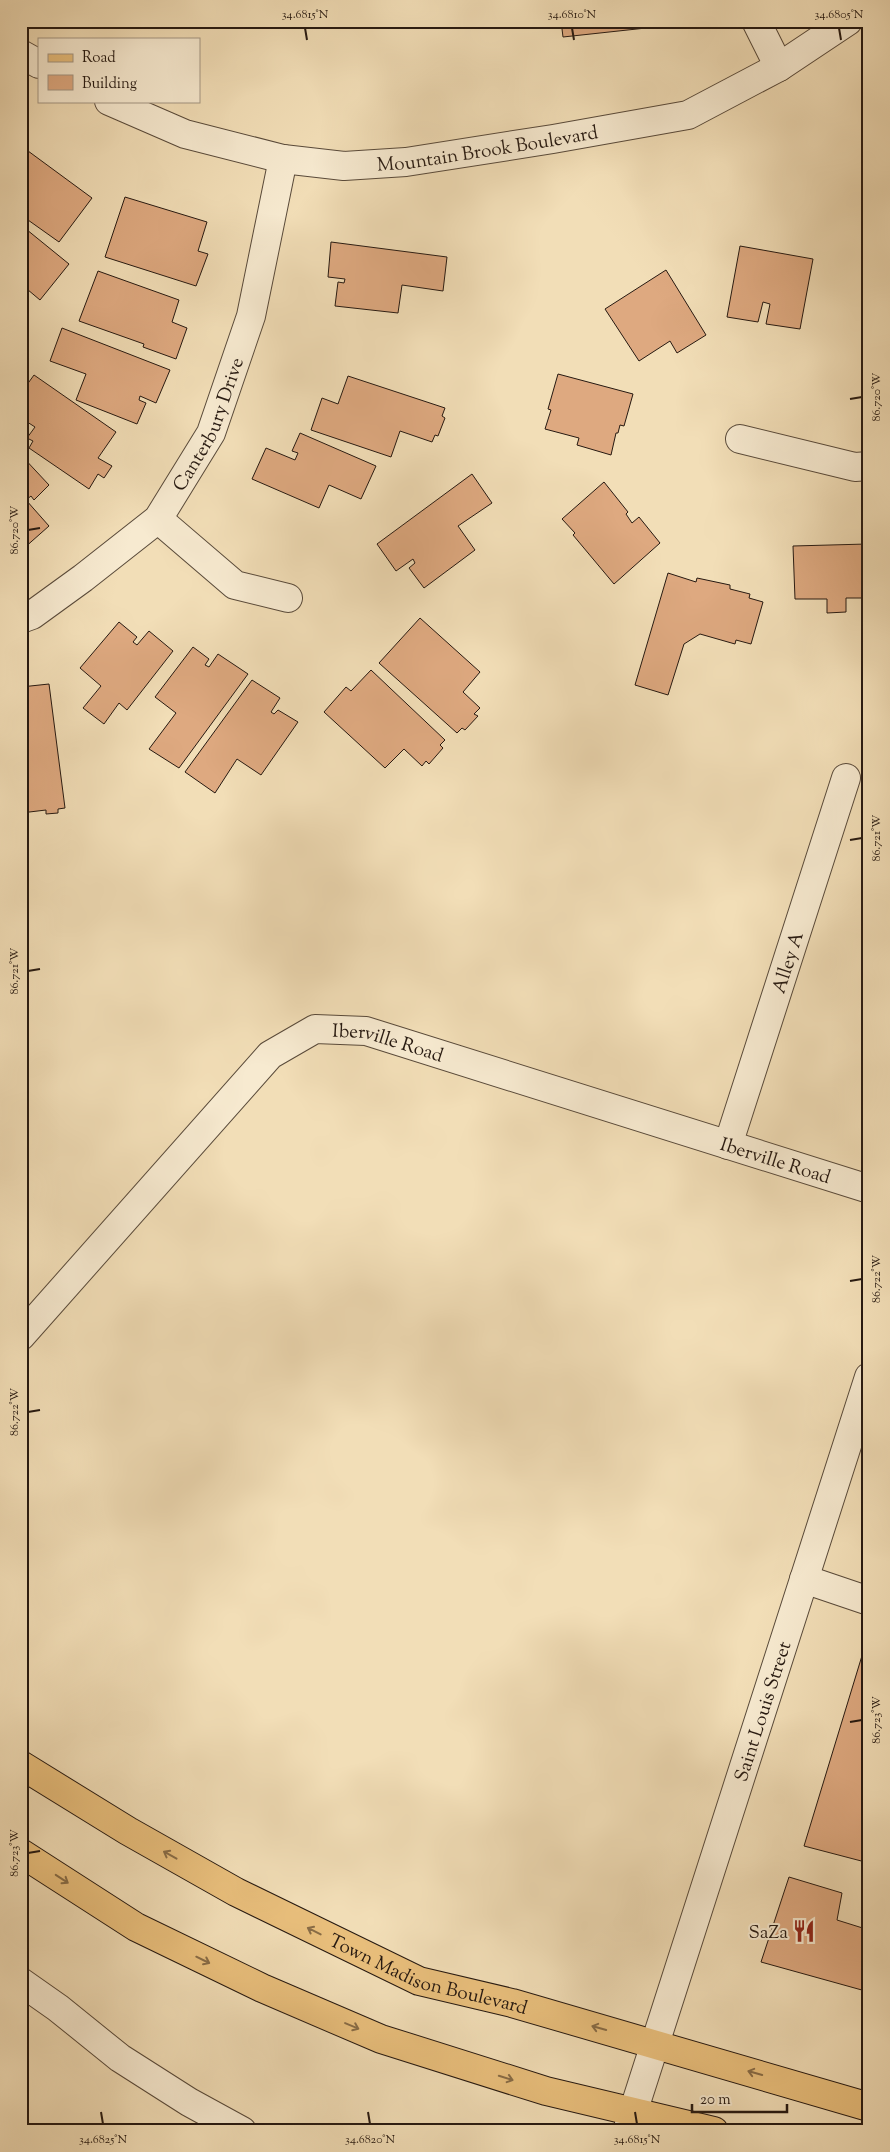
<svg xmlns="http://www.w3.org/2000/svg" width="890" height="2152" font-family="'Sorts Mill Goudy',serif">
  <rect width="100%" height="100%" fill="#f2deb7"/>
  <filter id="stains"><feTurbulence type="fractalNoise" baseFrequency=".004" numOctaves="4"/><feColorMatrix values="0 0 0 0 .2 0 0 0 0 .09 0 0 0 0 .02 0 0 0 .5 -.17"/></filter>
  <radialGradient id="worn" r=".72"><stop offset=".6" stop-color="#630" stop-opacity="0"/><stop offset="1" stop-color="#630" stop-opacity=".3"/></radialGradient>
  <path fill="#dea980" stroke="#261911" d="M561 21H644L646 28 563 37Z
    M24 148 92 198 59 242 21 215V151Z
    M125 197 207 222 198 251 208 254 196 286 105 257Z
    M21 225 69 264 40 300 21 284Z
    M331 242 447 257 443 291 402 285 398 313 335 306 338 282 344 283 345 279 328 277Z
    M740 246 813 259 800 329 766 324 770 304 763 302 758 322 727 317Z
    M666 270 706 335 677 353 670 341 639 361 605 309Z
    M98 271 179 300 172 322 187 328 176 359 143 347 144 344 79 321Z
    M62 328 170 370 156 403 140 396 139 400 146 403 137 424 76 400 86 374 50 361Z
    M558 374 633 394 624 426 620 425 618 433H616L611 455 577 445 579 438 545 429 551 410 548 409Z
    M34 375 116 432 98 458 112 466 104 478 98 474 89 489 29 448 33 441 27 438 35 427 21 418 23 409 21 408V393Z
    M348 376 445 408 442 416 445 418 438 436 435 435 432 442 400 431 391 457 311 430 322 398 338 404Z
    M300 433 376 466 361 499 329 485 319 508 252 479 266 448 295 460 298 453 292 451Z
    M21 455 49 485 34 500 31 496 26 500 49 526 23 549 21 547Z
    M472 474 492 503 458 526 475 550 424 588 409 568 415 563 413 559 396 571 377 544Z
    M604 482 628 512 626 514 632 523 639 517 660 543 614 584 573 535 575 533 562 519Z
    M867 544 869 598H846V612L827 613V599H795L793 546Z
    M668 573 696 582 697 578 730 585V589L750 594 749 598 763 602 751 644 736 640 735 644 700 634 684 644 668 695 635 685Z
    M420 618 480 672 463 692 480 708 474 714 478 716 465 730 462 728 457 733 379 663Z
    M119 622 137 637 133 642 137 645 149 631 173 651 127 710 119 703 104 724 83 708 101 686 80 668Z
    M193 647 209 659 205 665 209 667 218 654 248 674 179 768 149 749 176 713 155 697Z
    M371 670 445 740 440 745 443 748 429 764 426 761 422 766 404 749 385 768 324 712 346 687 351 691Z
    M252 680 280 698 271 712 274 714 278 710 298 722 261 775 237 759 215 793 185 772Z
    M49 684 65 808 58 809V813L46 814V810L21 813V687Z
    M868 1636H869V1863L804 1846Z
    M789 1877 842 1893 837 1920 869 1930V1992L761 1962Z"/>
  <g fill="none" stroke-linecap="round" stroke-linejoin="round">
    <defs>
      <g id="minor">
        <path d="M756 21 779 67"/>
        <path d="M21 54 39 64"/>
        <path id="s1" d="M109 101 185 134 283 159 344 166 406 162 553 139 688 115 779 67 848 21"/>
        <path d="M740 439 855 467 869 466"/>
        <path d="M158 519 235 585 288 598"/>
        <path id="s2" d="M21 619 32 615 83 578 158 519 211 433 251 316 283 159"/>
        <path id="s3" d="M728 1145 846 778"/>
        <path id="s4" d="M21 1336 270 1055 315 1029 366 1031 869 1189"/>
        <path d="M804 1579 869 1601"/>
        <path d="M21 1982 58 2008 120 2058 189 2102 242 2131"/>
        <path id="s5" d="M627 2131 869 1377"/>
      </g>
      <g id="major">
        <path id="s6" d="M21 1765 128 1831 236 1892 419 1981 512 2003 869 2107"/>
        <path d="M21 1853 136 1927 262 1988 381 2039 546 2091 714 2131"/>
      </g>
    </defs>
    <use href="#minor" stroke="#594a3a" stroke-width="30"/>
    <use href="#major" stroke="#261911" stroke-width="30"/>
    <use href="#minor" stroke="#f7ead0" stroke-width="28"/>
    <use href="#major" stroke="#e9bf7c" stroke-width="28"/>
  </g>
  <defs><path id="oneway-shaft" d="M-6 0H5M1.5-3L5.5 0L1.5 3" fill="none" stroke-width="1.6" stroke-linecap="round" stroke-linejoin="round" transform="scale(1.25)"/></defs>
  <g stroke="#886c46">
    <use href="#oneway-shaft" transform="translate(170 1855) rotate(-151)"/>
    <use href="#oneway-shaft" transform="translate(62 1879) rotate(33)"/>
    <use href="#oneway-shaft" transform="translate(314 1931) rotate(-153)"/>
    <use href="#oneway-shaft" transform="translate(203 1960) rotate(26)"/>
    <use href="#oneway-shaft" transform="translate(352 2026) rotate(23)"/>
    <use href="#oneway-shaft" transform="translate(599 2028) rotate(-164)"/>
    <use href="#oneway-shaft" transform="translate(755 2073) rotate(-164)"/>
    <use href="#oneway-shaft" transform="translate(506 2078) rotate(17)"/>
  </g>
  <path fill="none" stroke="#261911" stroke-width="2" d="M305 28 307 40M572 28 574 40M839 28 841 40M850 399 862 397M28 530 40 528M850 840 862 838M28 971 40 969M850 1281 862 1279M28 1412 40 1410M850 1722 862 1720M28 1853 40 1851M101 2112 103 2124M368 2112 370 2124M635 2112 637 2124"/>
  <defs>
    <symbol id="restaurant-bare" viewBox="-9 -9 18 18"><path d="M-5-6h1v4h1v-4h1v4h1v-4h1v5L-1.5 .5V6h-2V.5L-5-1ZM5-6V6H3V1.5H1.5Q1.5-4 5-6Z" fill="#8f2418" stroke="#f7ead0" stroke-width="2.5" paint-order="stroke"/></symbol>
  </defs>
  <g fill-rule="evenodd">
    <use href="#restaurant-bare" x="788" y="1915" width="32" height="32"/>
  </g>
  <g text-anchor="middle" stroke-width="4" stroke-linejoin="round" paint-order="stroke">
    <g font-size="19" fill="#261911" stroke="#f7ead0">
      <text dy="7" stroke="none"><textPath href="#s1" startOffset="390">Mountain Brook Boulevard</textPath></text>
      <text dy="7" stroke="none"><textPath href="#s2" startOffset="278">Canterbury Drive</textPath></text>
      <text dy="7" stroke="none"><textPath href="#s3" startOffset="192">Alley A</textPath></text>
      <text dy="7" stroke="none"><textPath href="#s4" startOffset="502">Iberville Road</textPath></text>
      <text dy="7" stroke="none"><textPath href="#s4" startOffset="908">Iberville Road</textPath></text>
      <text dy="7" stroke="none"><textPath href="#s5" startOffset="441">Saint Louis Street</textPath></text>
      <text dy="7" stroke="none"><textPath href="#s6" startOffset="460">Town Madison Boulevard</textPath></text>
    </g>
    <g font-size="19" fill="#261911" stroke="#f7ead0" text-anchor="end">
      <text x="788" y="1938">SaZa</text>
    </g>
  </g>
  <rect width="890" height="2152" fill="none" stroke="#f2deb7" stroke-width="55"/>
  <rect x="38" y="38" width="162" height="65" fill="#f7ead0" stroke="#a39684"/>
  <rect x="48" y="54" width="25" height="8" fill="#e9bf7c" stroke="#a39684"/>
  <text x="82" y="62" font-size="15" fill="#261911">Road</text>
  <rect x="48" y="75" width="25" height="15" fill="#dea980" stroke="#a39684"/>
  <text x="82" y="88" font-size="15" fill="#261911">Building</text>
  <path d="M692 2104v8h95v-8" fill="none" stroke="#261911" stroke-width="2.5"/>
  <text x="700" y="2104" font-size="15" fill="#261911" stroke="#f7ead0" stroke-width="4" paint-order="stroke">20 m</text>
  <rect x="28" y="28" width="834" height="2096" fill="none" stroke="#261911" stroke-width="2"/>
  <g font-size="12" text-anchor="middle" fill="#261911">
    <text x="305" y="18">34.6815°N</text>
    <text x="572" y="18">34.6810°N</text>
    <text x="839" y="18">34.6805°N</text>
    <text transform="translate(876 397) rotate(-90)" y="4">86.720°W</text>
    <text transform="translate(14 530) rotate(-90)" y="4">86.720°W</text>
    <text transform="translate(876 838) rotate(-90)" y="4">86.721°W</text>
    <text transform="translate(14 971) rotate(-90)" y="4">86.721°W</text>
    <text transform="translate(876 1279) rotate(-90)" y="4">86.722°W</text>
    <text transform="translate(14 1412) rotate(-90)" y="4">86.722°W</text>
    <text transform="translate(876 1720) rotate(-90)" y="4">86.723°W</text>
    <text transform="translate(14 1853) rotate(-90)" y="4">86.723°W</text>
    <text x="103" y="2143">34.6825°N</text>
    <text x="370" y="2143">34.6820°N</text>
    <text x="637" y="2143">34.6815°N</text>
  </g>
  <rect width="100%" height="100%" filter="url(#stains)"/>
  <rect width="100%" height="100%" fill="url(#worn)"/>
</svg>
